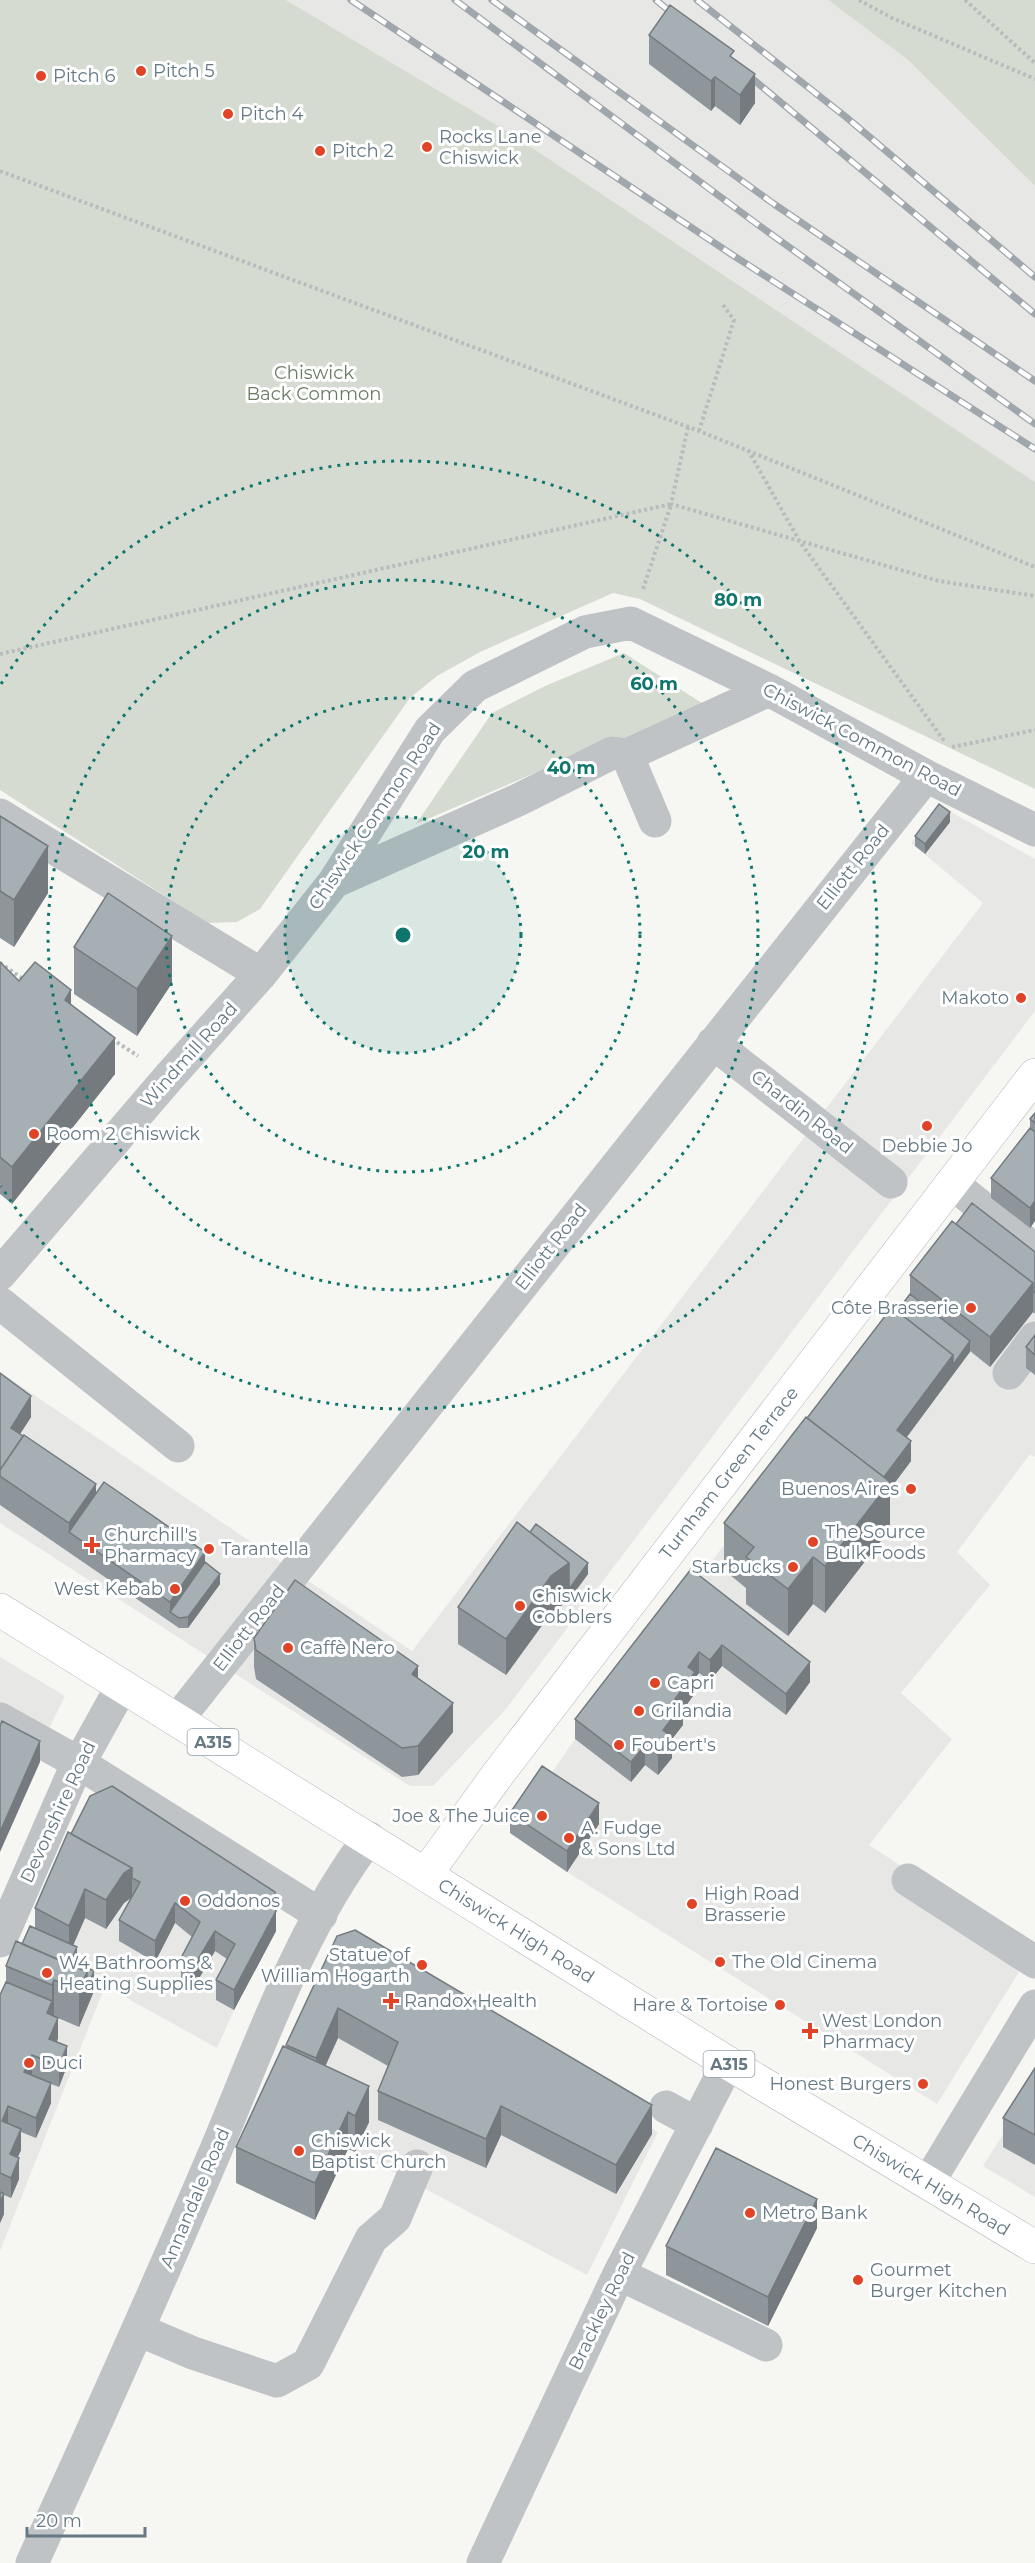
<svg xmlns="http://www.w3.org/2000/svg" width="1035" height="2563" font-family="Montserrat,sans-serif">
  <rect width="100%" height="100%" fill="#f6f6f3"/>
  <path fill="#e7e7e6" d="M286 0H828L908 60 1035 186V482L510 133Z
    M940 806 1035 859V1011L506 1709 433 1786H410L0 1523V1372L412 1651 983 903 911 843Z
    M1035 1273V1457L1030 1454 957 1552 990 1585 901 1693 952 1739 869 1845 1032 1951 937 2104 567 1872 510 1833 575 1739 834 1402Z
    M0 1657 65 1696 46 1735 0 1708Z
    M67 1862 275 1913 276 1931 234 2010 217 2048 105 1986 0 2251V2016Z
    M341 1949 658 2132 587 2275 365 2157 273 2088Z
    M1035 2084V2197L983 2166Z"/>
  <path fill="#d6dbd2" d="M0 0H286L510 133 1035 482V789L640 599 613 593 480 652 437 676 410 698 260 909 237 922 207 923 0 790Z
    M828 0H1035V186L908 60Z
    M624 653 708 707 620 744 607 742 416 824 492 713 545 686Z"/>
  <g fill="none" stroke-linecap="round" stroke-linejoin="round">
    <defs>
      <path id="major" d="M0 1610 728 2063 1035 2247
        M426 1874 498 1774 1035 1075"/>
    </defs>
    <use href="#major" stroke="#b2b7ba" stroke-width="34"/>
    <path stroke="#b9bcbe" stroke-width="4" stroke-dasharray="3 3" stroke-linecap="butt" d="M859 0 892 18 1035 79
      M965 0 1035 63
      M0 171 699 431 1035 567
      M688 427 671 504 939 581 1035 596
      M699 431 734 320 723 305
      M748 450 800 542 945 742
      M643 589 671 505
      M0 654 671 504
      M952 747 1035 730
      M0 963 26 981
      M112 1039 138 1056"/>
    <path stroke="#bfc3c6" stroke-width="33" d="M627 755 655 821
      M0 815 261 974
      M334 882 518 800 612 753 627 755 769 690
      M713 1043 891 1182
      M953 1184 1035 1250
      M0 1274 169 1077 261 974 334 882 430 730 475 686 585 632 631 623 769 690 926 776 1035 830
      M0 1303 178 1446
      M1009 1373 1035 1338
      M0 1719 79 1763 321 1915
      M177 1720 926 776
      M908 1880 1035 1962
      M0 1941 71 1778 122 1686
      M666 2107 697 2124
      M928 2183 1035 2006
      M619 2274 766 2345
      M139 2330 193 2353 277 2381 308 2364 371 2239 395 2218 417 2166
      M32 2563C95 2426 156 2290 215 2152 260 2046 299 1930 369 1838
      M483 2563 619 2274 728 2063"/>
    <use href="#major" stroke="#fff" stroke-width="33"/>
    <defs>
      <path id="rail" d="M351 0 731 254 1035 449
        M455 0 757 224 1035 424
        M492 0 774 204 1035 381
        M656 0 679 19
        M697 0 846 117 1035 277
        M742 70 1035 314"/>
    </defs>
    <use href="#rail" stroke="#a0a7ac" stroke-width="7"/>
    <use href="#rail" stroke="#fff" stroke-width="4.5" stroke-dasharray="14" stroke-linecap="butt"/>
  </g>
  <path fill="#8e969b" d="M649 35 734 59 755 103 740 125 715 106 711 111 649 64Z
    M0 816 48 893 14 947 0 938Z
    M950 822 925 854 915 846V836Z
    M74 947 172 983 137 1036 74 994Z
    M0 962 19 981 71 1004 115 1074 12 1204 0 1194Z
    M1035 1113V1221L1030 1228 991 1198V1178L1030 1128V1119Z
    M956 1224 1035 1252V1314L1033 1312 990 1367 970 1351 907 1437 911 1461 890 1489V1529L825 1613 813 1604 788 1636 746 1604V1588L724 1570V1523L807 1418 897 1311 910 1294V1275Z
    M1035 1335V1375L1026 1368V1347Z
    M0 1373 31 1417 20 1434 96 1493 205 1562 220 1584 188 1628H179L0 1505Z
    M530 1532 588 1574 569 1600 551 1613 506 1675 458 1644V1607Z
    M691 1569 810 1682 786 1715 722 1666 710 1681 699 1673 695 1678V1693L683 1710V1725L672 1739V1758L658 1775 645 1765 631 1782 575 1739V1719Z
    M254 1638 453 1732 418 1775 402 1777 256 1679 254 1667Z
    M510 1813 599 1824 567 1872 510 1833Z
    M68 1832 276 1931 234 2010 216 2000V1980L227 1959 215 1951 194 1987 181 1978V1958L192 1937 175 1923 155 1962 119 1941V1920L131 1898 124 1903 106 1929 85 1918 73 1945 77 1964 94 1991 79 2027 58 2018V2038L57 2042 67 2066 59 2087 51 2084V2103L36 2138 21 2132V2150L17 2158 19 2179 11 2198 4 2195V2214L0 2223V1995L6 1982V1966L35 1928V1908Z
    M337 1936 652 2134 616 2194 501 2135 486 2168 378 2120V2091L388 2066 338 2038 325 2066 369 2122 355 2152 348 2149 315 2220 236 2183V2147L286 2047V2045Z
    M1035 2068V2165L1003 2147V2118Z
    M817 2228 768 2326 666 2275V2246Z"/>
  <path fill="#747a7e" d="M755 74V103L740 125V95Z
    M715 77V106L711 111V81Z
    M950 812V822L925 854V844Z
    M48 846V893L14 947V900Z
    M172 936V983L137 1036V989Z
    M71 990V1027L65 1000Z
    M115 1038V1074L12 1204V1167Z
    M1035 1201V1221L1030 1228V1208Z
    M1033 1283V1312L990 1367V1337Z
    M970 1341V1352L897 1450V1430L953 1355Z
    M31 1396V1417L11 1448V1428Z
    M911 1441V1461L890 1489V1529L825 1613V1566L881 1481Z
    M96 1484V1513L69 1532V1523Z
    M205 1552V1573L170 1612V1602Z
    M813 1557V1604L788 1636V1589Z
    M569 1563H588V1574L569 1600 551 1613 506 1675V1639L551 1576Z
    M220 1574V1584L188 1628V1617Z
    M722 1645V1666L710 1681V1660Z
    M699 1652V1673L695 1678V1693L683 1710V1725L672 1739V1758L658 1775V1755L663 1730 688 1667Z
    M810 1662V1682L786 1715V1694Z
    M418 1666V1696L412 1674Z
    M453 1703V1732L418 1775V1746Z
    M40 1741V1762L0 1852V1832Z
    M645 1745V1765L631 1782V1762Z
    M599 1803V1824L567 1872V1851Z
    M132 1868V1897L124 1903 106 1929V1900L124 1873Z
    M85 1889V1918L69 1955V1926Z
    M175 1903V1923L155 1962V1941Z
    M276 1911V1931L234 2010V1990Z
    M215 1931V1951L194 1987V1966Z
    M77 1947V1967L71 1961Z
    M94 1971V1991L79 2027V1990L87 1972Z
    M54 1980V2016L47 2013 52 2001V1985Z
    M338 2008V2038L316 2087V2058Z
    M58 2018V2038L49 2059V2039Z
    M67 2046V2066L59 2087V2066Z
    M32 2055V2076L24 2072Z
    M51 2083V2103L36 2138V2118Z
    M369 2086V2122L355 2152V2116Z
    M652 2105V2134L616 2194V2165Z
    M8 2106V2126L2 2121Z
    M501 2106V2135L486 2168V2139Z
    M348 2112V2149L315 2220V2183Z
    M21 2129V2150L10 2175V2154Z
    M19 2158V2179L11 2198V2178Z
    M4 2194V2214L0 2223V2202Z
    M817 2199V2228L768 2326V2297Z"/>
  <path fill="#a5afb4" stroke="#747a7e" stroke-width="1.5" d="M670 5 734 51 730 56 755 74 740 95 715 77 711 81 649 35Z
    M939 804 950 812 925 844 915 836Z
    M0 816 48 846 14 900 0 891Z
    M108 893 172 936 137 989 74 947Z
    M0 962 19 981 35 962 71 990 65 1000 115 1038 12 1167 0 1157Z
    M1035 1113V1123L1030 1119Z
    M1030 1128 1035 1132V1201L1030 1208 991 1178Z
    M972 1203 1035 1252V1293L1033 1291V1283L956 1224Z
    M952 1221 1033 1283 990 1337 910 1275Z
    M910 1294 970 1341 953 1365V1355L897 1311Z
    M892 1307 953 1355 897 1430 911 1441 884 1477 807 1418Z
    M1035 1335V1355L1026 1347Z
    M0 1373 31 1396 11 1428 23 1436 0 1470Z
    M806 1417 890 1482 825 1566 813 1557 788 1589 746 1557 754 1547 724 1523Z
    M24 1435 96 1484 69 1523 0 1476V1470Z
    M104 1482 205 1552 170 1602 69 1532Z
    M517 1522 569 1563 551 1576 506 1639 458 1607Z
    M536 1524 588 1563 569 1589V1563L530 1532Z
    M205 1562 220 1574 188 1617 179 1618 170 1612Z
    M691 1569 810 1662 786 1694 722 1645 710 1660 699 1652 688 1667 695 1672 675 1699 683 1704 663 1730 672 1737 658 1755 645 1745 631 1762 575 1719Z
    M295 1580 418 1666 412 1674 453 1703 418 1746 402 1748 256 1650 254 1638Z
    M2 1721 40 1741 0 1832V1726Z
    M542 1766 599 1803 567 1851 510 1813Z
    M112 1786 275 1892 276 1911 234 1990 216 1980 235 1944 215 1931 194 1966 181 1958 200 1922 175 1903 155 1941 119 1920 140 1882 132 1878V1868L71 1834 90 1796Z
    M68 1832 132 1868 124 1873 106 1900 85 1889 69 1926 35 1908Z
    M30 1926 77 1947 71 1961 94 1971 87 1988V1972L22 1944Z
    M355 1930 652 2105 616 2165 501 2106 486 2139 378 2091 398 2042 338 2008 316 2058 286 2045 337 1936Z
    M16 1941 87 1972 79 1990 54 1980 52 1985 6 1966Z
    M6 1982 52 2001 47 2013 58 2018 49 2039 67 2046 59 2066 32 2055 29 2061 24 2072 51 2083 36 2118 8 2106 5 2114 2 2121 21 2129 10 2154 19 2158 11 2178 0 2173V1995Z
    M283 2046 369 2086 355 2116 348 2112 315 2183 236 2147Z
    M1035 2068V2135L1003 2118Z
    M716 2148 817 2199 768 2297 666 2246Z
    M0 2192 4 2194 0 2202Z"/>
  <circle cx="403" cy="935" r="118" fill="#0f766e" fill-opacity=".12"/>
  <g fill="none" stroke="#0f766e" stroke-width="3" stroke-dasharray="3 6">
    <circle cx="403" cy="935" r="118"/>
    <circle cx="403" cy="935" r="237"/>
    <circle cx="403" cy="935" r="355"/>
    <path d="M1 684A474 474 0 1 1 1 1186"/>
  </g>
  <g fill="#e14327" stroke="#fff" stroke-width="2">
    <circle cx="141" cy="71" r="6"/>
    <circle cx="41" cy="76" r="6"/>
    <circle cx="228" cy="114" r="6"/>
    <circle cx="427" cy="147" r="6"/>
    <circle cx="320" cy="151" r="6"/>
    <circle cx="1021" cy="998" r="6"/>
    <circle cx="927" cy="1126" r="6"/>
    <circle cx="34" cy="1134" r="6"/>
    <circle cx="971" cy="1308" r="6"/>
    <circle cx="911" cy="1489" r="6"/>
    <circle cx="813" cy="1542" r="6"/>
    <path d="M89 1536h6v6h6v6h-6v6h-6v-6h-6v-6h6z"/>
    <circle cx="209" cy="1549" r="6"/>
    <circle cx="793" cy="1567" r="6"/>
    <circle cx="175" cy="1589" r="6"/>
    <circle cx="520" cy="1606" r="6"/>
    <circle cx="288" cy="1648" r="6"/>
    <circle cx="655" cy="1683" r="6"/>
    <circle cx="639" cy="1711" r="6"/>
    <circle cx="619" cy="1745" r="6"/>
    <circle cx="542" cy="1816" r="6"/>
    <circle cx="569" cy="1838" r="6"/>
    <circle cx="185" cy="1901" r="6"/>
    <circle cx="692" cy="1904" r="6"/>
    <circle cx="720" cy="1962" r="6"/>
    <circle cx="422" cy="1965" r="6"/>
    <circle cx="47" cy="1973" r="6"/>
    <path d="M388 1992h6v6h6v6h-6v6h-6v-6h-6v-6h6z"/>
    <circle cx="780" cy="2005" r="6"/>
    <path d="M807 2022h6v6h6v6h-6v6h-6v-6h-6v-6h6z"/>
    <circle cx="29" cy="2063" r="6"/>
    <circle cx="923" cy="2084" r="6"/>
    <circle cx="299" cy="2151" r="6"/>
    <circle cx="750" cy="2213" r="6"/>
    <circle cx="858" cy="2280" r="6"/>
  </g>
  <g text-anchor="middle" stroke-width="6" stroke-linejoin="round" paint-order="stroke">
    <g fill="#fff" stroke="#93a0a8" stroke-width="1.5">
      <rect x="187.5" y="1729" width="51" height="26" rx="4.5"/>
      <rect x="703.5" y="2051" width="51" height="26" rx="4.5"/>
    </g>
    <g font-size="16" font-weight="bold" fill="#657883">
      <text x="213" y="1748">A315</text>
      <text x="729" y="2070">A315</text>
    </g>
    <g font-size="18" fill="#657883" stroke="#fff" text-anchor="start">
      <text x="153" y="77">Pitch 5</text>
      <text x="53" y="82">Pitch 6</text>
      <text x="240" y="120">Pitch 4</text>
      <text x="439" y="143">Rocks Lane<tspan x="439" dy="21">Chiswick</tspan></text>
      <text x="332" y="157">Pitch 2</text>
      <text x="1009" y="1004" text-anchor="end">Makoto</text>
      <text x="46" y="1140">Room 2 Chiswick</text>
      <text x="927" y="1152" text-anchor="middle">Debbie Jo</text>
      <text x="959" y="1314" text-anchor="end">Côte Brasserie</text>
      <text x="899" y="1495" text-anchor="end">Buenos Aires</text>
      <text x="825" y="1538">The Source<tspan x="825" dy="21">Bulk Foods</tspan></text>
      <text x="104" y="1541">Churchill's<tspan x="104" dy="21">Pharmacy</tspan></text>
      <text x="221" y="1555">Tarantella</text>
      <text x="781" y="1573" text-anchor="end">Starbucks</text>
      <text x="163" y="1595" text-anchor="end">West Kebab</text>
      <text x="532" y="1602">Chiswick<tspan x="532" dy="21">Cobblers</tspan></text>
      <text x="300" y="1654">Caffè Nero</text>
      <text x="667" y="1689">Capri</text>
      <text x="651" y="1717">Grilandia</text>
      <text x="631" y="1751">Foubert's</text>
      <text x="530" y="1822" text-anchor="end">Joe &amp; The Juice</text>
      <text x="581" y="1834">A. Fudge<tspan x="581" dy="21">&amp; Sons Ltd</tspan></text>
      <text x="704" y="1900">High Road<tspan x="704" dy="21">Brasserie</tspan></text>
      <text x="197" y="1907">Oddonos</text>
      <text x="410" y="1961" text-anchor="end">Statue of<tspan x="410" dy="21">William Hogarth</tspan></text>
      <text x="732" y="1968">The Old Cinema</text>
      <text x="59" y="1969">W4 Bathrooms &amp;<tspan x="59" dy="21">Heating Supplies</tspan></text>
      <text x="404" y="2007">Randox Health</text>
      <text x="768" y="2011" text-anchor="end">Hare &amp; Tortoise</text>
      <text x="822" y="2027">West London<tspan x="822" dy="21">Pharmacy</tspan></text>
      <text x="41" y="2069">Duci</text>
      <text x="911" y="2090" text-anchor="end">Honest Burgers</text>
      <text x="311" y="2147">Chiswick<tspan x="311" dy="21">Baptist Church</tspan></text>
      <text x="762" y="2219">Metro Bank</text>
      <text x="870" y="2276">Gourmet<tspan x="870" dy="21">Burger Kitchen</tspan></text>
    </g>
    <g font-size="18" fill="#6a7b64" stroke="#fff">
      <text x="314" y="379">Chiswick<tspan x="314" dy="21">Back Common</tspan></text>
    </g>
    <g font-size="18" fill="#657883" stroke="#fff">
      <text transform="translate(862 740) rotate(28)" y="6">Chiswick Common Road</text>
      <text transform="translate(375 816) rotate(-56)" y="6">Chiswick Common Road</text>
      <text transform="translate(853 867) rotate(-51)" y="6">Elliott Road</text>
      <text transform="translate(189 1055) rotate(-48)" y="6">Windmill Road</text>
      <text transform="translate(802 1112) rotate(38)" y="6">Chardin Road</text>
      <text transform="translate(551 1247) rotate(-52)" y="6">Elliott Road</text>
      <text transform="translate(729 1473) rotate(-52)" y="6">Turnham Green Terrace</text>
      <text transform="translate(249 1628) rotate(-52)" y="6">Elliott Road</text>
      <text transform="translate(58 1812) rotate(-65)" y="6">Devonshire Road</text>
      <text transform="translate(516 1931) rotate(32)" y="6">Chiswick High Road</text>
      <text transform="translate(931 2185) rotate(31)" y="6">Chiswick High Road</text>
      <text transform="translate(195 2198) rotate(-67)" y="6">Annandale Road</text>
      <text transform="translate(602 2311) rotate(-64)" y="6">Brackley Road</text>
    </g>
  </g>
  <circle cx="403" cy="935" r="9" fill="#0f766e" stroke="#fff" stroke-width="3"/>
  <g font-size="18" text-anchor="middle" font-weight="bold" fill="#0f766e" stroke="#fff" stroke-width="6" stroke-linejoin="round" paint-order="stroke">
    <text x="738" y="606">80 m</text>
    <text x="654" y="690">60 m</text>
    <text x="571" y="774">40 m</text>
    <text x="486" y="858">20 m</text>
  </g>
  <path d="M27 2527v9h118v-9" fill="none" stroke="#657883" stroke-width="3"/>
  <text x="36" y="2527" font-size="18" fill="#657883" stroke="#ffffff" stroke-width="4.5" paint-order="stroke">20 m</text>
</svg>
